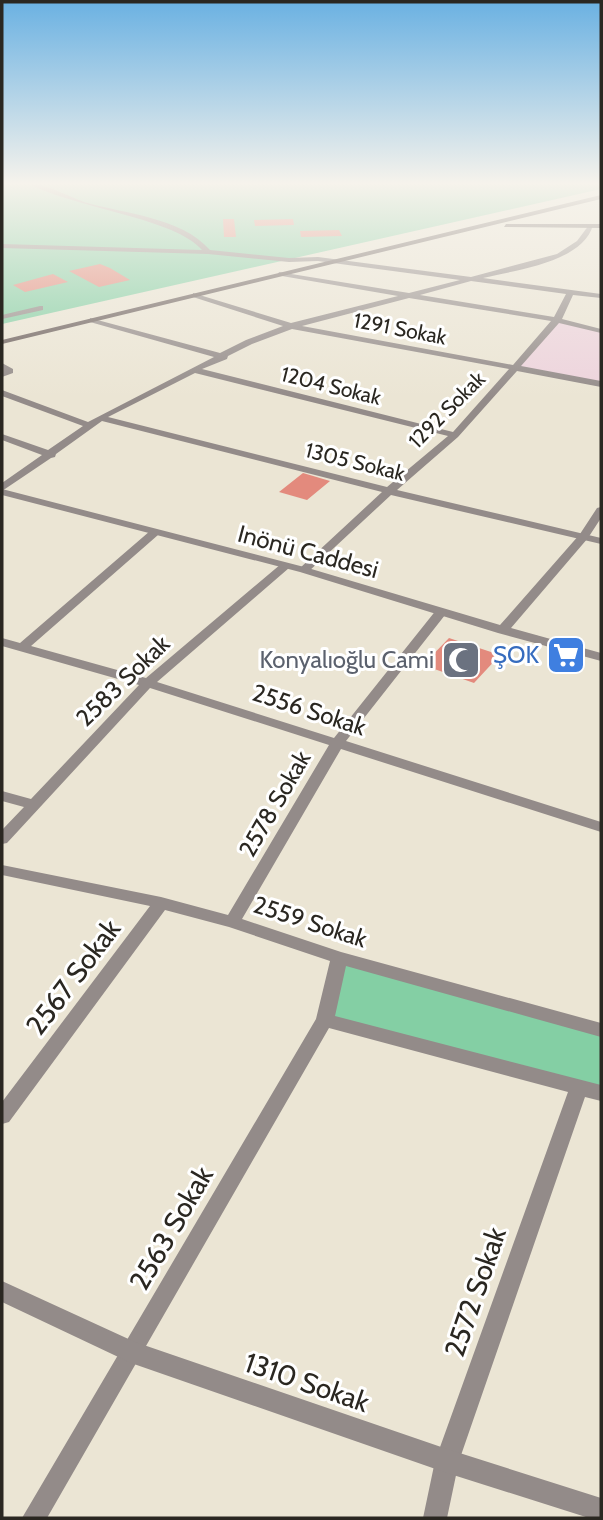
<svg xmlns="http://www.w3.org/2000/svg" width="603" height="1520" font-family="Cabin,sans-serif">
  <rect width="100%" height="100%" fill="#ebe5d4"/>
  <path fill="#edd3dc" d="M557 320 601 331V384L514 368Z"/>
  <path fill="#84cfa4" d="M2 185H601V189L2 324Z
    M339 958 601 1030V1093L325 1020Z"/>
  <path fill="#e38a7d" d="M223 219H234L236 237H224Z
    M293 219 294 225 255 226 254 220Z
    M339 230 342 236 301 237 300 231Z
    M100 264 110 268 130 280 99 287 69 271Z
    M53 274 68 282 25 292 13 285Z
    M303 473 330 481 307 500 279 492Z
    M449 638 500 655 474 683 423 665Z"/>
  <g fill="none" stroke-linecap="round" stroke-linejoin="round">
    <path fill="#938b89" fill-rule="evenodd" d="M32 185C50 185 67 196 84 202 125 214 181 217 210 250L289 258 318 257 471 277 557 254 577 241 589 225H593C583 262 516 270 483 278L601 294V298L573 295 562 319 601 329V333L559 323 521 366 601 381V387L517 371 458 437 397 490 601 538V544L391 495 308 572H300V568L382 492 102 421 56 454 55 457 51 458 2 491V483L42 455 2 440V434L48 450 83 426 2 396V390L88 422 214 357 90 322V318L220 353 246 340 283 326 193 297V293L291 323 398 296 282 276 278 274 279 272 409 293 460 280 318 261 289 262 208 254 2 248V244L202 250C175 218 75 208 32 185ZM471 281 566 294 554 317 420 295ZM409 298 551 321 513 365 302 326ZM292 329 509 369 453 432 202 369 227 359 228 356 252 344ZM195 373 448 436 387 487 108 417Z
      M40 306H43V310L2 319V315Z
      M2 363 13 369V373L2 377Z
      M154 530 159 533 158 535 31 646 146 678 281 564H289V568L157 682 334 738 437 609H445L447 612 445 615 346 741 601 822V832L341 749 242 919 341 952 601 1023V1037L346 966 335 1016 601 1085V1101L585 1097 459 1461 447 1518H423L435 1461 568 1092 329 1028 47 1518H22L316 1019 330 961 229 927 165 910 9 1122 2 1124V1102L150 906 2 875V865L161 897 228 915 329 745 150 688 7 843 2 844V830L24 807 2 801V791L31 799 139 685 2 646V638L20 643 150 531Z"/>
    <path fill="#938b89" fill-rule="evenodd" d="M2 489 308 568 500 625 580 534 597 508 601 507V518L588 538 511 628 601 653V661L498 633 300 572 2 495Z
      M2 1281 135 1342 447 1449 601 1498V1518H589L447 1473 131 1363 2 1302Z"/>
    <path fill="#6c605d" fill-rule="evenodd" d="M601 195V199L2 344V340Z
      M506 224H601V228L504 227Z"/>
  </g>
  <linearGradient id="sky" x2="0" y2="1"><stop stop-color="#6ab1e2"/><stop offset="0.46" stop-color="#f6f3ec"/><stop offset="1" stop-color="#f6f3ec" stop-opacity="0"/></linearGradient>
  <rect width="603" height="398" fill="url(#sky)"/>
  <defs>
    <symbol id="supermarket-square" viewBox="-11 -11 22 22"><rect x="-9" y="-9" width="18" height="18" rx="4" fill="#3f7fe0" stroke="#fff"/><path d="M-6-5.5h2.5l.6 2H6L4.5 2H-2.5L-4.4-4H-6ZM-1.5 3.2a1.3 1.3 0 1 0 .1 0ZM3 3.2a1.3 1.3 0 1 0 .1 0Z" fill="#fff"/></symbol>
    <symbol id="mosque-square" viewBox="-11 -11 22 22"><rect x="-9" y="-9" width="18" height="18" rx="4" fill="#6b7280" stroke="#fff"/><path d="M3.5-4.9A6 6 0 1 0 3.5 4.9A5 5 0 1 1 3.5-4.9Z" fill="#fff"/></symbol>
  </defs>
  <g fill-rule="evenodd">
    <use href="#supermarket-square" x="544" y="633" width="44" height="44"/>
    <use href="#mosque-square" x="439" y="638" width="44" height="44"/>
  </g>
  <g text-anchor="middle" stroke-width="6" stroke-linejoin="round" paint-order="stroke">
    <g font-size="21" fill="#2a2721" stroke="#fff">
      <text transform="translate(400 329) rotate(11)" y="7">1291 Sokak</text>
      <text transform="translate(331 386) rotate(14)" y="7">1204 Sokak</text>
      <text transform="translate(447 410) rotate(-45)" y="7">1292 Sokak</text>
      <text transform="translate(355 462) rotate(14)" y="7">1305 Sokak</text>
    </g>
    <g font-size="24" fill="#2a2721" stroke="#fff">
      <text transform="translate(308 552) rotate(15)" y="8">Inönü Caddesi</text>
      <text transform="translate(123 681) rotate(-44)" y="8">2583 Sokak</text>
      <text transform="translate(309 710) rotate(18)" y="8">2556 Sokak</text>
      <text transform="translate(275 804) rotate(-60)" y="8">2578 Sokak</text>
      <text transform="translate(310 922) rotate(18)" y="8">2559 Sokak</text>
    </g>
    <g font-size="24" fill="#366cbe" stroke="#fff" text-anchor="end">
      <text x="539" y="663">ŞOK</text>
    </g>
    <g font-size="24" fill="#5b616d" stroke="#fff" text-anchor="end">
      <text x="434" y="668">Konyalıoğlu Cami</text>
    </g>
    <g font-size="28" fill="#2a2721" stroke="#fff">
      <text transform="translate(73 977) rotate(-53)" y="10">2567 Sokak</text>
      <text transform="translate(171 1228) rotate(-60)" y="10">2563 Sokak</text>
      <text transform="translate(475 1292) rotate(-71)" y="10">2572 Sokak</text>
      <text transform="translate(307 1382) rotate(19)" y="10">1310 Sokak</text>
    </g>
  </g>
  <rect width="603" height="1520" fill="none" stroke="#2a2721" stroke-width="7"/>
</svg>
